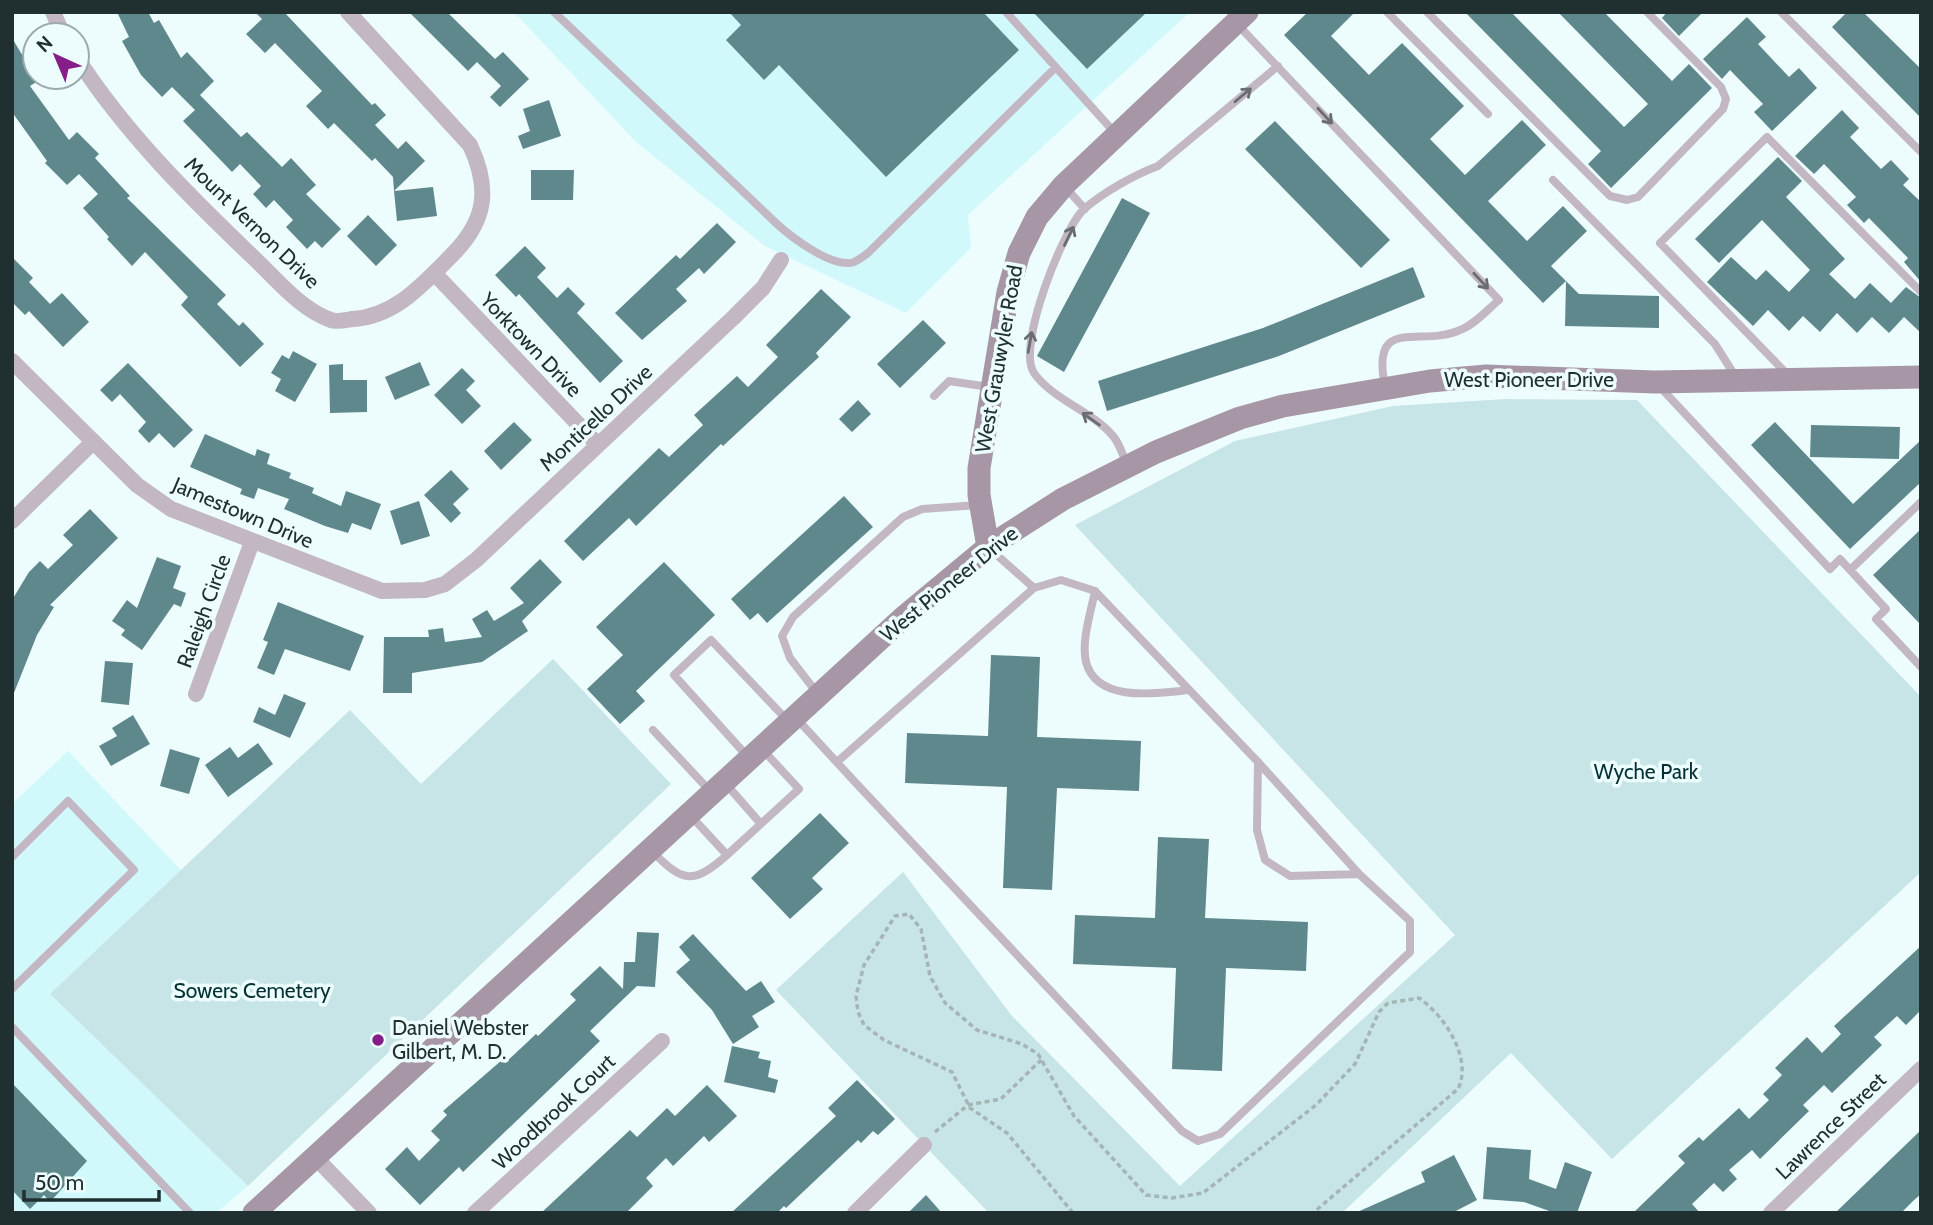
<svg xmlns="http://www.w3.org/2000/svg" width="1933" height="1225" font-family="Cabin,sans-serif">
  <rect width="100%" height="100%" fill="#edfdfe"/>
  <path fill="#d1f9fc" d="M514 12H1190L968 215 971 248 906 313 765 246 636 142Z
    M68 751 181 870 50 994 248 1186 216 1213H12V804Z"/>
  <path fill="#c7e4e6" d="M1506 399 1637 400 1921 697V872L1612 1159 1511 1053 1342 1213H989L776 990 903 872 1012 1016 1180 1186 1455 935 1075 525 1235 441 1393 406Z
    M553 659 671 784 248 1186 50 994 350 710 421 784Z"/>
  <path fill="#5e888c" d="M117 12H148L154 23 159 20 181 58 187 52 214 81 200 95 241 137 247 132 282 167 291 158 316 185 306 194 341 229 322 248 315 241 307 249 286 227 293 220 274 200 266 208 253 194 261 186 240 164 232 172 183 121 195 110 172 87 162 97 141 75 122 41 129 37Z
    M255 12H284L372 105 375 103 386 115 375 125 398 149 406 141 425 161 394 191 393 177 375 158 372 161 334 123 328 129 306 106 322 91 275 43 265 53 246 34 262 19Z
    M409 12H447L495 59 503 52 529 79 500 107 490 97 501 86 477 62 468 71Z
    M729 12H983L1019 50 886 177 779 65 764 80 726 40 741 25Z
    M1033 12H1147L1087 69Z
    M1308 12H1355L1331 36 1369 75 1402 43 1464 106 1430 139 1465 175 1522 120 1546 145 1488 201 1527 241 1563 206 1587 231 1551 266 1566 281 1543 303 1284 35Z
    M1465 12H1511L1624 127 1648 104 1558 12H1604L1672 81 1689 64 1712 88 1611 188 1588 164 1601 151Z
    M1667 12H1703L1679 36 1662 18Z
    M1847 12H1863L1921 69V118L1832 27Z
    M1747 17 1766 37 1758 44 1789 77 1799 68 1817 88 1772 131 1754 112 1763 104 1730 70 1722 79 1703 59Z
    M12 38 38 81 30 86 69 140 77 132 99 154 95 158 130 196 127 198 226 295 217 304 239 326 243 322 264 344 240 367 181 305 188 297 145 252 132 266 107 239 109 237 83 208 98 194 79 174 67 185 45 163 47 161 12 112Z
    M549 100 561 136 523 149 518 136 530 131 523 109Z
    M1842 110 1859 128 1850 137 1881 169 1891 160 1909 179 1903 185 1921 202V282L1904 262 1908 258 1869 218 1864 223 1847 205 1856 197 1824 164 1814 174 1795 156Z
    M1275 121 1390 240 1361 268 1245 149Z
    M1778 157 1802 181 1786 197 1845 259 1829 274 1855 299 1870 283 1891 303 1906 287 1921 298V333L1904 317 1889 333 1872 317 1857 333 1837 313 1820 332 1803 316 1789 331 1768 310 1753 326 1707 282 1731 257 1756 280 1766 270 1789 292 1810 270 1762 220 1719 263 1695 239Z
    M531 170H574L573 200H531Z
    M433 187 437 216 397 221 394 191Z
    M1122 198 1150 213 1064 372 1037 356Z
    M368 215 397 245 376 266 347 236Z
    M717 223 736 242 704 274 699 268 676 289 687 301 642 340 615 313 676 255 680 259Z
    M525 246 546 268 537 277 557 298 568 287 585 304 577 313 623 361 600 383 519 294 516 297 495 275Z
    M12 257 33 278 29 282 50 304 62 293 89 322 63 347 29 311 25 315 12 302Z
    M1413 267 1425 297 1279 356 1107 411 1098 381 1263 328Z
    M1566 281 1579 294 1659 296V328L1565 326Z
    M821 289 851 317 816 353 819 357 723 446 721 444 636 526 629 518 583 561 564 541 659 448 669 457 703 425 694 415 737 376 748 387 778 357 766 345Z
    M923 320 946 343 900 388 877 364Z
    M293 351 317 364 295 402 275 391 281 379 271 373 282 355 289 359Z
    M420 362 430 385 395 400 385 377Z
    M128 363 193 430 174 448 159 433 149 443 138 431 146 422 120 394 112 402 100 390Z
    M343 364V380H367V412L330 413 329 365Z
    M462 368 475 381 466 390 481 406 462 424 434 395Z
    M858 400 871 414 852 432 839 419Z
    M514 422 532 440 501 470 484 451Z
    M1775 422 1853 504 1921 440V482L1850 549 1751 445Z
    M1811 425 1900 427 1899 459 1810 457Z
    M205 434 255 456 257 449 270 454 267 464 291 473 289 478 314 488 312 493 341 506 346 491 381 504 371 530 352 523 348 533 325 526 284 509 289 499 258 488 254 499 240 494 242 489 190 467Z
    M451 470 469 489 453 504 461 513 451 523 424 495Z
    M844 496 873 527 767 623 758 613 750 620 731 599Z
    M419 501 430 536 401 545 390 511Z
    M90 509 118 538 50 605 54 607 37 635 12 698V600L29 572 40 561 48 569 73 545 63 535Z
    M1921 529V625L1873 575Z
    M157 557 181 566 173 588 186 593 181 607 174 604 142 650 121 635 125 630 112 621 127 600 137 608Z
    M540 559 562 582 522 621 528 631 482 662 412 673V693H383L384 637H429L428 630 443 628 445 642 482 637 472 619 487 610 494 621 524 603 510 588Z
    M664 562 715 615 636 691 645 701 620 724 587 689 623 655 596 627Z
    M278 602 364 636 350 671 285 649 274 675 257 668 268 642 263 640Z
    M991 655 1040 657 1037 737 1141 741 1139 791 1057 788 1052 890 1003 888 1007 787 905 783 907 733 988 736Z
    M105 661 133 663 129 705 101 702Z
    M284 694 306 703 290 738 253 722 259 707 275 715Z
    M133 715 150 744 111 766 99 746 117 736 112 728Z
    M258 743 273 764 228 797 205 765 230 747 238 758Z
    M170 749 200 758 189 794 160 786Z
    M820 813 849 843 812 878 823 889 790 919 751 878Z
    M1158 837 1209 839 1205 918 1308 922 1306 971 1226 968 1222 1071 1172 1069 1176 968 1073 964 1075 915 1155 918Z
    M637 932 659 933 655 987 637 986 590 1031 600 1041 463 1172 459 1167 420 1205 385 1169 407 1147 419 1161 440 1140 431 1131 447 1115 443 1111 502 1060 505 1063 536 1034 538 1036 576 1000 570 994 600 966 623 989 624 962H635Z
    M693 934 746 991 761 981 775 1002 752 1016 759 1027 733 1044 712 1010 676 972 690 960 679 947Z
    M1921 946V1010L1906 1025 1897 1016 1874 1037 1882 1045 1832 1093 1824 1085 1803 1105 1809 1111 1760 1159 1752 1150 1729 1170 1737 1179 1723 1192 1714 1183 1692 1204 1700 1213H1633L1685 1163 1678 1156 1699 1137 1703 1141 1739 1108 1749 1119 1769 1100 1763 1094 1782 1075 1775 1068 1807 1037 1822 1053 1841 1034 1834 1026Z
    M732 1046 760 1052 758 1058 771 1061 768 1077 778 1080 775 1093 724 1082Z
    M857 1080 895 1119 878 1135 873 1131 861 1143 858 1140 786 1208 784 1206 777 1213H731L836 1116 828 1108Z
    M12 1083 87 1161 50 1202 44 1195 30 1209 12 1190Z
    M707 1085 737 1116 709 1142 704 1136 673 1166 666 1158 646 1178 653 1186 626 1213H541L630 1130 637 1137 667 1108 675 1116Z
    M1921 1130V1194L1913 1201 1901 1213H1835Z
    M1487 1147 1531 1150 1529 1179 1556 1189 1565 1162 1592 1172 1577 1213H1555L1524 1202 1483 1199Z
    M1454 1155 1477 1200 1452 1213H1355L1425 1182 1421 1172Z
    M926 1195 942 1213H908Z"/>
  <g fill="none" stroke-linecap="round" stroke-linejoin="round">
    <path stroke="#a5b5b6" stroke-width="3.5" stroke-dasharray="5 3.5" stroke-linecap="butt" d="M935 1132 968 1105 1001 1099 1042 1059
      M1073 1213 1007 1133 970 1108 952 1072 884 1040 864 1025 858 1012 856 996 864 965 895 916 909 914 921 929 930 976 945 1003 977 1030 1022 1044 1038 1054 1074 1116 1146 1195 1172 1198 1203 1193 1316 1105 1355 1064 1379 1012 1388 1003 1419 998C1444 1015 1473 1058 1458 1089L1313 1213"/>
    <path stroke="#c2b7c2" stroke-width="8" d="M554 12 776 223C791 237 833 269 854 262 858 260 864 256 868 253L1056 67
      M1006 12 1115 133
      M1387 12 1488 114
      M1427 12 1610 196 1627 200 1638 197 1723 109 1726 99 1721 87 1647 12
      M1781 12 1921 152
      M1238 25 1499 300C1487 310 1474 325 1460 330 1421 348 1370 314 1385 386
      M1553 180 1715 344 1737 379
      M1066 188 1085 209
      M1788 375 1660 243 1767 137 1921 292
      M1660 387 1830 569 1840 559 1886 609 1876 619 1921 667
      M934 396 949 381 989 387
      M1127 465C1123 456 1120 444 1113 436 1092 411 1053 400 1034 373 1016 347 1063 229 1084 209 1104 192 1134 175 1158 166L1278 66
      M989 548 1034 588
      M1850 570 1921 502
      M1095 591C1091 612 1081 641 1086 662 1097 704 1159 693 1189 690
      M817 693 790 658 782 636 793 617 903 517 922 509 979 505
      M797 719 855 782 1182 1131 1198 1141 1220 1134 1410 952V921L1359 874 1258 762 1095 591 1061 580 1034 588 837 762
      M653 730 710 791
      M747 756 674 675 711 640 787 720
      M1258 762 1257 830 1265 860 1290 876 1359 874
      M726 784 761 824
      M691 816 727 855 799 789 763 750
      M652 851C683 883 693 885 727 855
      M12 857 68 801 134 870 12 989
      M12 1027 190 1213"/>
    <path stroke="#c2b7c2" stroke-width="16" d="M53 12 63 35
      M77 58C126 134 191 198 256 260 278 281 302 310 331 320 336 322 346 320 352 319 395 317 423 284 452 255 487 220 490 188 470 145L348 12
      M434 273 598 445
      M12 361 137 485 171 509 382 591 425 590 445 584 476 560 734 317 763 288 781 260
      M12 521 92 443
      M196 694 252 542
      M315 1157 369 1213
      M475 1213 662 1041
      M855 1213 924 1145
      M1771 1213 1921 1069"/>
    <path stroke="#a797a6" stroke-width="23" d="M988 547 979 495V468L1008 292 1019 253 1037 217 1064 185 1247 12
      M254 1213 905 616 988 547 1063 499 1156 452 1240 418 1283 406 1430 381 1486 376 1655 382 1921 377"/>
  </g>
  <defs><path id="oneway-shaft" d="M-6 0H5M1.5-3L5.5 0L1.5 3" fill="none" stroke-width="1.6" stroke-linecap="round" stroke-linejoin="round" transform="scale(1.75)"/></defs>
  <g stroke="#696d72">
    <use href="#oneway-shaft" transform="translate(1243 95) rotate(-40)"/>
    <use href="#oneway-shaft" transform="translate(1325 116) rotate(47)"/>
    <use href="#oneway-shaft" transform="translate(1069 236) rotate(-64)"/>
    <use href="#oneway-shaft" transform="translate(1481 281) rotate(47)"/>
    <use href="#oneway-shaft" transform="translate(1030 342) rotate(-80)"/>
    <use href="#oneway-shaft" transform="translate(1091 419) rotate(-145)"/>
  </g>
  <circle fill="#851f87" stroke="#edfdfe" stroke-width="2.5" cx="378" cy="1040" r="7"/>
  <g text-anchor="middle" stroke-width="7" stroke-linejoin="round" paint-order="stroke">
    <g font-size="21" fill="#203031" stroke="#edfdfe">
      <text transform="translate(252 223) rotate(44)" y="7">Mount Vernon Drive</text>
      <text transform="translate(531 345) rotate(46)" y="7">Yorktown Drive</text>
      <text transform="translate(999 359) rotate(-80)" y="7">West Grauwyler Road</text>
      <text x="1529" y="387">West Pioneer Drive</text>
      <text transform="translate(596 418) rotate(-43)" y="7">Monticello Drive</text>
      <text transform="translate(243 513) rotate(23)" y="7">Jamestown Drive</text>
      <text transform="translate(949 584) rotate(-39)" y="7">West Pioneer Drive</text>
      <text transform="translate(204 611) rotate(-70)" y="7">Raleigh Circle</text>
      <text transform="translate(554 1112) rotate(-43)" y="7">Woodbrook Court</text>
      <text transform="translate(1831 1126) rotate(-44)" y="7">Lawrence Street</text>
    </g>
    <g font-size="21" fill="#043134" stroke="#edfdfe">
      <text x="1646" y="779">Wyche Park</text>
      <text x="252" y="998">Sowers Cemetery</text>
    </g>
    <g font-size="21" fill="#203031" stroke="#edfdfe" text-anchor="start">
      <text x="392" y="1035">Daniel Webster<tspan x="392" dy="24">Gilbert, M. D.</tspan></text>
    </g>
  </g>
  <rect width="1933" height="1225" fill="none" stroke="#203031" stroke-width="28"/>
  <g transform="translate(56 56) rotate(316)"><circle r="33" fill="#edfdfe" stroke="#9babac" stroke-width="2"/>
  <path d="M0-5L12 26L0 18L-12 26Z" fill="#851f87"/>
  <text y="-10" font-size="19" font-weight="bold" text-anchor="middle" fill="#203031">N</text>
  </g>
  <path d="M24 1190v10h135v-10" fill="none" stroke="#203031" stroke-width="3.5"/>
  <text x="35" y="1190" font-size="21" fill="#203031" stroke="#edfdfe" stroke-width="5" paint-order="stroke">50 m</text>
</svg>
